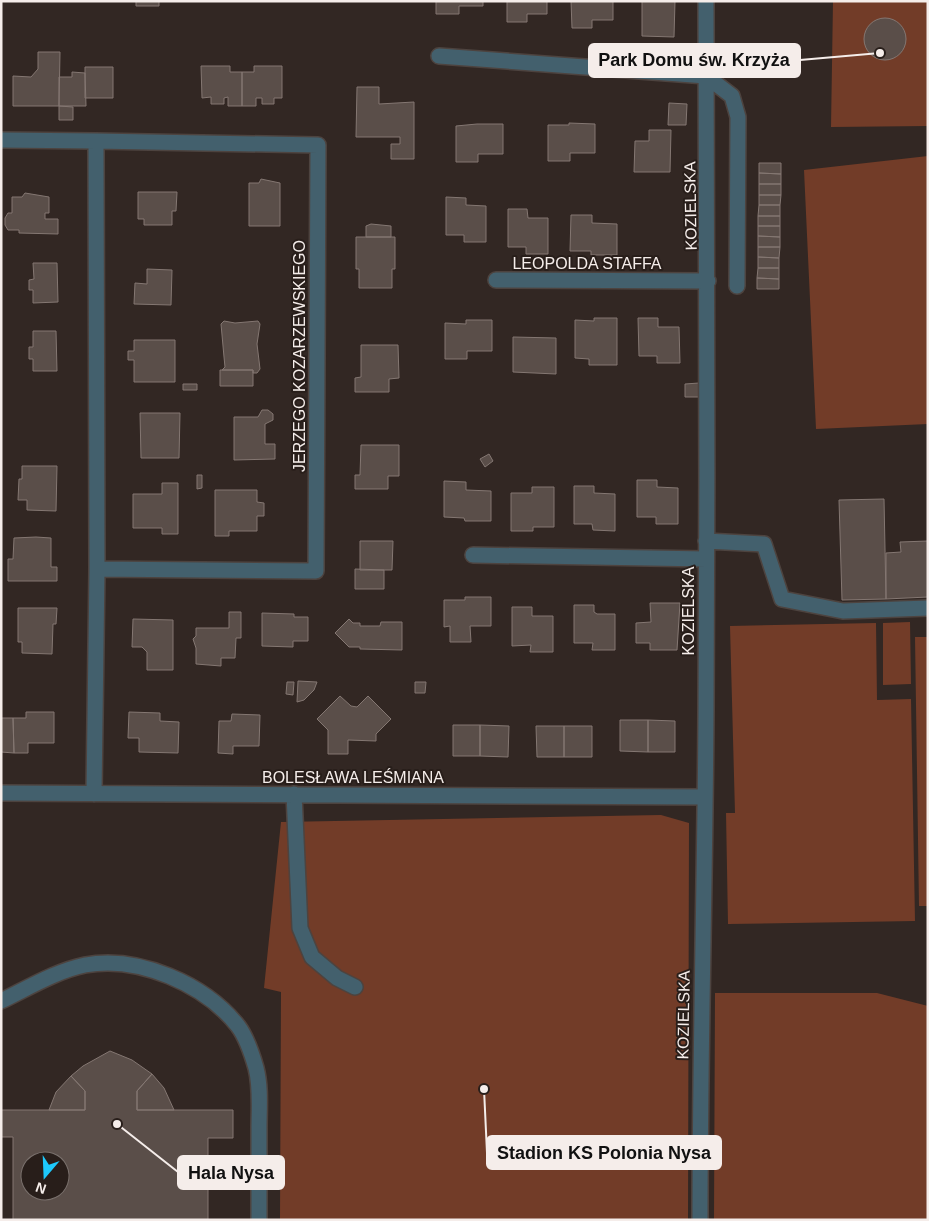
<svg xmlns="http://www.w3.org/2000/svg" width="929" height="1221" font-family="Helvetica,sans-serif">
  <rect width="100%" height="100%" fill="#322723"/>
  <path fill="#723c28" d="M833 1H928V126L831 127Z
    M928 156V424L816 429 804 170Z
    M910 622 911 684 883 685V623Z
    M876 623 877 700 911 699 915 921 728 924 726 813H735L730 626Z
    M915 637H928V906H919Z
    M661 815 689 823 688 1220H280L281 992 264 988 281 822Z
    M715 993H877L928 1006V1220H714Z"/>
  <path fill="#5a4e49" stroke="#847772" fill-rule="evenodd" d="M136 1H159V6H136Z
    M436 1H483V6H459V14H436Z
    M507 1H547V14H527V22H507Z
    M571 1H613V20H592V28H572Z
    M642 1H675L674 37 642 36Z
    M864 39a21 21 0 1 1 42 0a21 21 0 1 1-42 0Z
    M38 52H60L59 106H13V76L31 77 38 69Z
    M201 66H230V72H242V106H228V97L224 98V104H211V97L202 98Z
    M254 66H282V98H274V104H262V98H256V106H242V72H254Z
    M85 67H113V98H85Z
    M72 72 85 73 86 106H59V77H72Z
    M357 87H379V104L414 102V159H391V144H400V137H356Z
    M669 103 687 104 686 125H668Z
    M59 106 73 107V120H59Z
    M569 123 595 124V153H570V161H548V125H569Z
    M477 124H503V154H478V162H456V126Z
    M649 130H671L670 172H634L635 141H649Z
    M759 163H781V174L759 173Z
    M759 173 781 174V184H759Z
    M261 179 280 183V226H249V183H259Z
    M759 184H781V195H759Z
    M138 192H177L176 211H172V225H144V219H138Z
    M25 193 49 197V213H45V219H58V234L19 233V230H8L5 225V218L8 213H12V197H22Z
    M759 195H781L780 205H759Z
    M446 197 466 198V205L486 206V242H464V235H446Z
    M759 205H780V216H758Z
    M508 209H527L528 218H548V254H526V247H508Z
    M571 215H592V223L617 224V255H591V251H570Z
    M758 216H780V226H758Z
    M371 224 391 226V237H366V226Z
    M758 226H780V237L758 236Z
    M758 236 780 237V247H758Z
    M356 237H395V269H392V288H359V269H356Z
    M758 247H780L779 258 758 257Z
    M758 257 779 258V268H758Z
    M33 263H57L58 302 33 303V290H29V280L34 279Z
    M758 268H779V279L757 278Z
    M147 269 172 270 171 305 134 304 135 283 147 284Z
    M757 278 779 279V289H757Z
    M594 318H617V365H589V359L575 358V320L594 321Z
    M638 318H658V327H679L680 363H657V356H639Z
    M466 320H492V351H467V359H445V323L466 324Z
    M224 321 235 323 258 321 260 324 257 344 260 369 257 373H253V370H222L225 367 224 357 221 324Z
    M33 331H56L57 371H33V359H29V347H33Z
    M513 337 556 338V374L513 372Z
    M134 340H175V382H134V360H128V351H134Z
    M361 345H398L399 378 389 379V392H355V378L361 377Z
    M220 370H253V386H220Z
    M699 383V397H685V384Z
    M183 384H197V390H183Z
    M262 410H268L273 414V420L265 424V444H275V459L234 460V417H258Z
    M140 413H180L179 458H141Z
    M361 445H399V476H388V489H355V475H360Z
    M489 454 493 461 485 467 480 459Z
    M22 466H57L56 511 27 510V500H18L19 479H22Z
    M197 475H202V488L197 489Z
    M637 480H657V487L678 488V524H656V517H637Z
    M444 481 466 482V490L491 491V521H465L464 518 444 517Z
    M162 483H178V534H162V528H133V494H162Z
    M574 486H594V493L615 494V531L593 530 592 524H574Z
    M532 487H554V527H533V531H511V493H532Z
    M215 490H257V502L264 503V516H257V531H229V536H215Z
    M884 499 886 599 842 600 839 500Z
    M36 537 51 538V567H57V581H8V559H13L14 538Z
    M360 541H393L392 570H360Z
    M928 541V597L886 599V553L901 552 900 542Z
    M355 569 384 570V589H355Z
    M465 597H491V626H470L471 642H450V626L444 627V600H465Z
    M650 603H680L677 650H650V643H636V623L651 622Z
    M574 605H594V612L597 614H615V650H592L593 643H574Z
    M512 607H532V616H553V652H530L531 645 512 646Z
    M18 608H57L56 624H53L52 654 22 653V642H18Z
    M229 612H241V638H236L235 658H221V666L196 664V648L193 639 196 636V628H229Z
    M262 613 294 614V617H308V641H293V647L262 646Z
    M133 619 173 620V670H147V652L142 647H132Z
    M349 619 353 623H360V626H380L381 622H402V650L360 649V647H349L335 633Z
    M298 681 317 682 314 690 304 700 297 702Z
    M287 682H294L293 695 286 694Z
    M415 682H426L425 693H415Z
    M340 696 351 706 357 707 368 696 391 719 376 734V741L348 740V754H328V730L317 719Z
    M26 712H54V743H28V753H14L13 718H26Z
    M129 712 160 713V721L179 722 178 753 139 752V738H128Z
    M232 714 260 715 259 746H233V754L218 753 219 721H231Z
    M1 718H13L14 753 1 752Z
    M620 720H648V752L620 751Z
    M648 720 675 721V752H648Z
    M453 725H480V756H453Z
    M480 725 509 726 508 757 480 756Z
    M536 726H564V757H537Z
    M564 726H592V757H564Z
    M110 1051 132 1060 152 1074 137 1091V1110H233V1138H208V1220H13V1137H1V1110H85V1091L71 1076 83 1066ZM30 1161H60V1191H30Z
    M152 1074 164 1088 174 1110H137V1091Z
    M71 1076 85 1091V1110H49L56 1092Z"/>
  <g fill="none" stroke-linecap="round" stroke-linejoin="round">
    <defs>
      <path id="minor" d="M439 56 706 76 732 96 738 117 737 286
        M1 140 96 141 97 569
        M496 280 708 281
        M706 541 764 544 782 599 843 611 928 608
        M473 555 706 559
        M1 793 705 797
        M94 794 97 569 316 571 318 145 96 141
        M294 794 300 928 312 957 337 978 355 987
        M1 1001C28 988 56 971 85 965 138 955 205 984 238 1026 247 1038 252 1054 256 1068 261 1087 259 1109 259 1128 259 1159 259 1189 259 1220
        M700 1220C700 1050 705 881 706 712 708 475 706 238 706 1"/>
    </defs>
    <use href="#minor" stroke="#4d433f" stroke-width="18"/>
    <use href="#minor" stroke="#43606d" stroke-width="15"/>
  </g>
  <g text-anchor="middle" stroke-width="4" stroke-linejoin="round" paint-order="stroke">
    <g font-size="16" fill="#f5edea" stroke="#281e1a">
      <text transform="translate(690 206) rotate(-91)" y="6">KOZIELSKA</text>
      <text x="587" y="269">LEOPOLDA STAFFA</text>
      <text transform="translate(299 356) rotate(-90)" y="6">JERZEGO KOZARZEWSKIEGO</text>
      <text transform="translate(688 611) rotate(-90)" y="6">KOZIELSKA</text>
      <text x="353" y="783">BOLESŁAWA LEŚMIANA</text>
      <text transform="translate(683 1015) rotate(-89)" y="6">KOZIELSKA</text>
    </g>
  </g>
  <path fill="none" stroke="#f5edea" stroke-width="2" d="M880 53L800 60M484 1089L487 1153M117 1124L178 1172"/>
  <g fill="#f5edea" stroke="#281e1a" stroke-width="2">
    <circle cx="880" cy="53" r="5"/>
    <circle cx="484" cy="1089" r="5"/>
    <circle cx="117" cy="1124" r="5"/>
  </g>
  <g fill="#f5edea" stroke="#f5edea" stroke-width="2">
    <rect x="589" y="44" width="211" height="33" rx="5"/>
    <rect x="487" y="1136" width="234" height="33" rx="5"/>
    <rect x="178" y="1156" width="106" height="33" rx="5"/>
  </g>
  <g font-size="18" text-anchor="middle" font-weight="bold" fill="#111">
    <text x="694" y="66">Park Domu św. Krzyża</text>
    <text x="604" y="1159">Stadion KS Polonia Nysa</text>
    <text x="231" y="1179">Hala Nysa</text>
  </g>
  <rect width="929" height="1221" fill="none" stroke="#f5edea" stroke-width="5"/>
  <g transform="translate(45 1176) rotate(199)"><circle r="24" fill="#281e1a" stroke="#7a716d"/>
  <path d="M0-4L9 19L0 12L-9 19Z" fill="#1dc9fc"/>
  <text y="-8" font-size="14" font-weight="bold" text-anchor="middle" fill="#f5edea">N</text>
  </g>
</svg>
